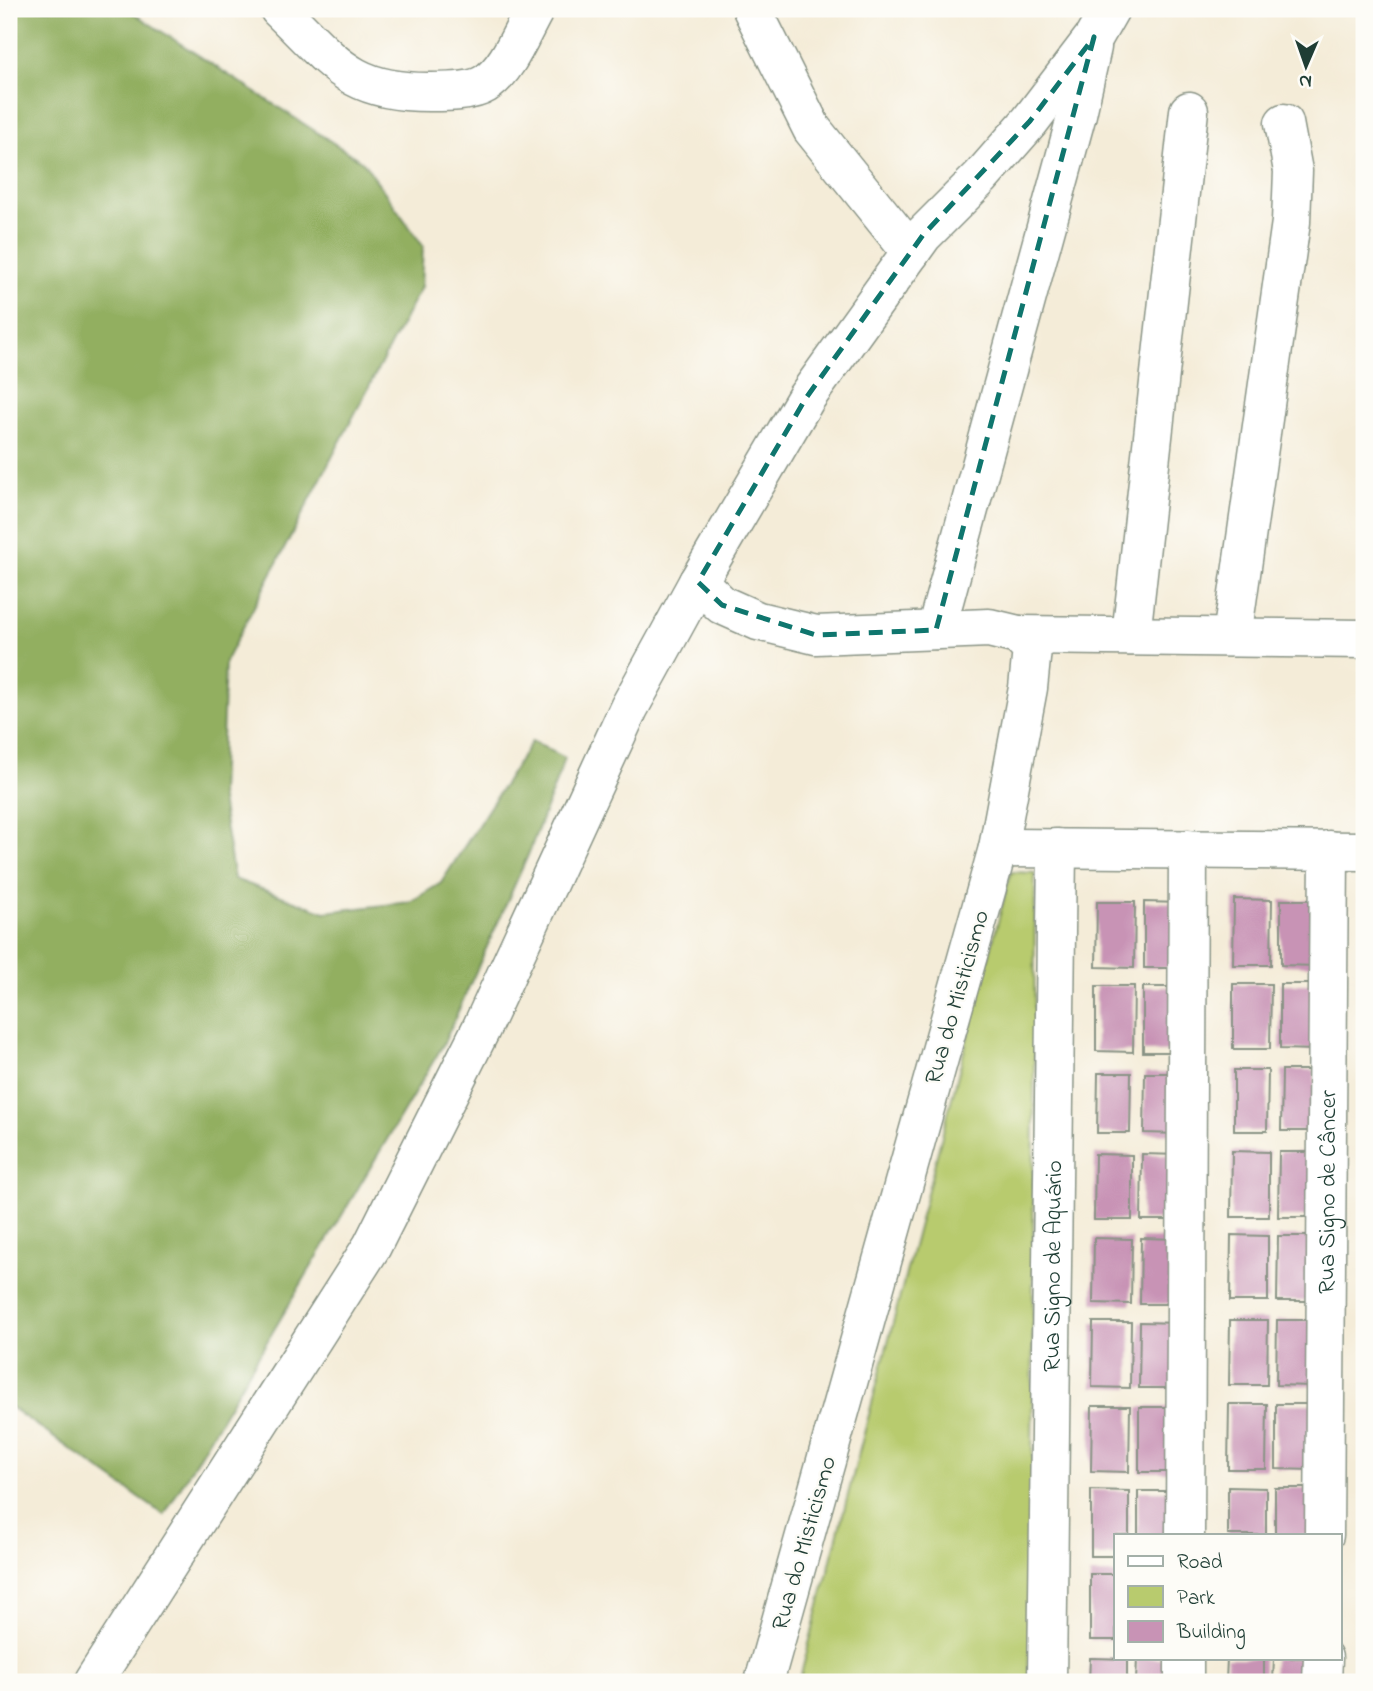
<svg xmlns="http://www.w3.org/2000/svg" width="1373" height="1691" font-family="'Indie Flower',sans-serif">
  <rect width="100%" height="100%" fill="#fdfcf7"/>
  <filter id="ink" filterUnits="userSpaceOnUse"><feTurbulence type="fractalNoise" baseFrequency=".0143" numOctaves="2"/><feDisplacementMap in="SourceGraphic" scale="14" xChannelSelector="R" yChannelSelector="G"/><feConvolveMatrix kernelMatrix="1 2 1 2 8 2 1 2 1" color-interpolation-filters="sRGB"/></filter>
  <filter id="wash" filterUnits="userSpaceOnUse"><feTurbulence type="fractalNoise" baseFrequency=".00686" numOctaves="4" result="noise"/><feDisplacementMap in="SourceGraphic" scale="28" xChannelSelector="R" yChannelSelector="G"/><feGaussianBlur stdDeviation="1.57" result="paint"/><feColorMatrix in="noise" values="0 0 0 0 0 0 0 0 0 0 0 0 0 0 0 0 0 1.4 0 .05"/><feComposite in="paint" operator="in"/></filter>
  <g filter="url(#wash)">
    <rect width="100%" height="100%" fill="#f4ecd8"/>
    <path fill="#b8cb6e" stroke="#6c8451" stroke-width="2" d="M1011 872 1035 873 1031 1682H799Z"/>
    <path fill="#92af61" stroke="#58764a" stroke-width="2" d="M9 9H127L364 163 423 246 421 287 225 662 220 794 234 879 325 912 410 902 441 883 532 741 565 758 528 855 443 1045 164 1515 9 1406Z"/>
    <g id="blocks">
      <path fill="#c893b5" d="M1234 899 1272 900 1271 965H1233Z
        M1281 900H1319L1318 966 1281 965Z
        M1097 902H1135L1134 968 1096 967Z
        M1144 902 1182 903 1181 968H1144Z
        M1233 984H1271L1270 1049H1233Z
        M1280 984H1318L1317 1050 1280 1049Z
        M1096 986H1134L1133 1052 1096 1051Z
        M1143 987H1181V1052H1143Z
        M1234 1070H1268L1267 1131H1234Z
        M1282 1070H1315L1314 1131H1281Z
        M1098 1073H1131L1130 1133H1097Z
        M1145 1073H1178V1134L1144 1133Z
        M1232 1151 1269 1152V1217H1231Z
        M1279 1152H1316V1217H1278Z
        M1095 1154 1132 1155V1220H1094Z
        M1142 1154 1180 1155 1179 1220H1141Z
        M1231 1235 1268 1236V1301H1230Z
        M1278 1236H1316L1315 1301H1277Z
        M1094 1238 1132 1239 1131 1304 1093 1303Z
        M1141 1238 1179 1239 1178 1304H1140Z
        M1230 1320H1268L1267 1385H1229Z
        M1277 1320H1315L1314 1386 1276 1385Z
        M1093 1322H1131L1130 1388 1092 1387Z
        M1140 1322 1178 1323 1177 1388H1139Z
        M1229 1404H1267L1266 1469H1228Z
        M1276 1404H1314V1470L1276 1469Z
        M1092 1406H1130L1129 1472 1091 1471Z
        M1139 1407H1177L1176 1472H1139Z
        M1228 1487 1266 1488V1535H1228Z
        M1275 1488H1313V1535H1275Z
        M1091 1490 1129 1491V1535H1116V1556H1091Z
        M1138 1491H1177L1176 1535H1138Z
        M1090 1574H1116V1640H1090Z
        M1090 1658 1127 1659V1682H1089Z
        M1137 1658 1175 1659 1174 1682H1136Z
        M1227 1658H1264V1682L1226 1681Z
        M1274 1658H1311V1682L1273 1681Z"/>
    </g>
  </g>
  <g filter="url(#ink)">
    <use href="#blocks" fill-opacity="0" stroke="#8a9486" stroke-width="2"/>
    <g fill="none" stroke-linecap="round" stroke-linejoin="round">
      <defs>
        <g id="minor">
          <path d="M279 9C334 62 349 93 432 92 447 92 472 92 485 84 508 70 522 31 535 9"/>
          <path d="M752 9 812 129 911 252"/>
          <path d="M698 582 722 605 758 621 816 635 989 628 1018 635 1032 649 1028 688 998 848 764 1682"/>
          <path d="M936 630 1077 114 1092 47"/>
          <path d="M1018 635 1364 639"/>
          <path d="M1131 636 1189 111"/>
          <path d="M1232 637 1291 222 1293 171 1284 123"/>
          <path d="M998 848 1364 851"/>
          <path d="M1185 1535 1188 849"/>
          <path id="s1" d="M1324 1535 1329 850"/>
          <path d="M93 1682 372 1246 481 1029 629 708 698 582 806 398 923 235 981 177 1030 121 1094 37 1110 9"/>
          <path id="s2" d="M1047 1682 1057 848"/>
          <path d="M1184 1682V1658"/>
          <path d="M1322 1682 1323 1658"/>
        </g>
      </defs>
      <use href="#minor" stroke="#8a9486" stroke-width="41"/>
      <use href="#minor" stroke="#fff" stroke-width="38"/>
    </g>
  </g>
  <path fill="none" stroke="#0f766e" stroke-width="5" stroke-dasharray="14 9" stroke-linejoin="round" d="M1094 37 936 630 816 635 722 605 698 582 806 398 923 235 1030 121Z"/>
  <g text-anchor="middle" stroke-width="5" stroke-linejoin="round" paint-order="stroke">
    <g font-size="24" fill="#1f3d34" stroke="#fdfcf7">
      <text transform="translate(956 997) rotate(-74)" y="8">Rua do Misticismo</text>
      <text dy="8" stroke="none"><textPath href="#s1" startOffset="343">Rua Signo de Câncer</textPath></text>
      <text dy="8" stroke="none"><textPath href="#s2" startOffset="416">Rua Signo de Aquário</textPath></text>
      <text transform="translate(803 1543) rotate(-74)" y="8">Rua do Misticismo</text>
    </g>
  </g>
  <rect width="1373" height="1691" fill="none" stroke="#fdfcf7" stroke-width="35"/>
  <rect x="1114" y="1534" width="228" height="126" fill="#fdfcf7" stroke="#a4b0a9" stroke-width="2"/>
  <rect x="1128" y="1556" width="35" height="10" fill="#ffffff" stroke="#a4b0a9" stroke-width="2"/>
  <text x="1177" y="1568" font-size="21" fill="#1f3d34">Road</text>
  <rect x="1128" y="1586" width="35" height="21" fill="#b8cb6e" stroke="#a4b0a9" stroke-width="2"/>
  <text x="1177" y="1604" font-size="21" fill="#1f3d34">Park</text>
  <rect x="1128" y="1621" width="35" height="21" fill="#c893b5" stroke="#a4b0a9" stroke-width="2"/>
  <text x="1177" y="1638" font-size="21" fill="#1f3d34">Building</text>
  <g transform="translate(1306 66) rotate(182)" stroke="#fdfcf7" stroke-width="5" paint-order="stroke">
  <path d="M0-5L12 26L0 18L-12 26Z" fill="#1f3d34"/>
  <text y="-10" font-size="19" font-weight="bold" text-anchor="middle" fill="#1f3d34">N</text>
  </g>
</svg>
